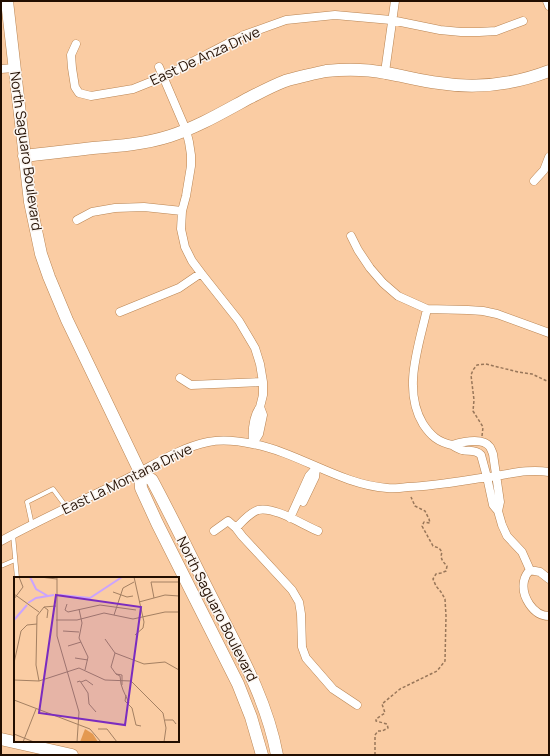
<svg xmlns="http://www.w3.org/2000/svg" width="550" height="756" font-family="Manrope,sans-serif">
  <rect width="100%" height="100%" fill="#facca3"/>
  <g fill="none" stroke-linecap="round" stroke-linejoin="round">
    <defs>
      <path id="lane" d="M32 525 27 502 53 489 67 508
        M13 535 17 578
        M1 566 15 560"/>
      <path id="street" d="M547 1 549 6
        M76 44 71 55 72 68 75 87 79 93 91 96 133 89 163 77 244 35 286 20 335 15 391 20 440 30 461 32H479L496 31 523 21
        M159 67 186 130 189 142 191 155V166L186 196 182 211 181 229 185 247 192 261 201 273 239 321 255 348 260 364 263 382V395L260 407 263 415 259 434 253 444
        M1 69 14 68
        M385 72 395 1
        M534 181 544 170 549 157
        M77 220 92 212 115 208 144 207 182 211
        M351 236 358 250 370 268 383 283 398 296 427 309 468 310 483 311 497 314 549 333
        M427 309C419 346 402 389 423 424 431 436 438 442 452 445
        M120 312 179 288 201 273
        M180 378 191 385 263 382
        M253 444C252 432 253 417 260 407
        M303 502 315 477 316 468
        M498 511 493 505 487 477 481 455C475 449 469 452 462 450 458 449 455 447 452 445 462 442 483 437 490 447 491 449 492 451 493 454L500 502 498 511 502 525 507 536 522 552 530 570
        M290 518 309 476 317 467
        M236 528C242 522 249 513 258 510 274 506 303 525 318 531
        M214 531 228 521 236 528 242 536 292 590 299 602 301 614 302 647 306 658 333 689 357 705
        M1 541C43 518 86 499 128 478 154 465 179 448 208 442 222 439 239 441 253 444 300 453 339 484 387 488 394 489 401 488 408 487 438 486 466 480 495 476 514 473 530 469 549 472
        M530 570C527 573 525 576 524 581 521 596 533 616 549 616
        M530 570 540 572 549 579"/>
      <path id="secondary" d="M7 1 30 202 41 254 49 277 67 320 140 472 141 488 157 523 238 684 251 717 262 755
        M24 156C47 153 70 151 93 148 119 146 145 144 170 136 198 127 223 112 249 98 261 92 272 86 285 81 298 77 312 74 326 71 345 69 366 69 386 73 404 76 421 81 439 83 476 89 515 84 549 71
        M140 472 152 480C174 521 194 563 215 604 240 653 267 701 277 755
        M1 739 72 755"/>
    </defs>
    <use href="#lane" stroke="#b98452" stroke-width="5"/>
    <use href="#street" stroke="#b98452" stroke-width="9"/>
    <use href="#secondary" stroke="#b98452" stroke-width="13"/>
    <path stroke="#987659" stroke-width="1.5" stroke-dasharray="3 2" stroke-linecap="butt" d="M482 436 483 427 473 411 474 400 471 375 473 370 477 365 486 364 518 372 532 374 549 382
      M375 755V735L378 731H382L388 728 387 724 376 721V719L385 713 382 704 400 689 437 671 445 661 446 616 445 599 441 592 436 586 433 579 436 574 441 573 446 571 447 566C442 561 440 558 442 552L439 548 433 546 422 526 424 522 430 523 429 519 425 511 415 506 411 497"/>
    <use href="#lane" stroke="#fff" stroke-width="4"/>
    <use href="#street" stroke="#fff" stroke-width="8"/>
    <use href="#secondary" stroke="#fff" stroke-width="12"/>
  </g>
  <g text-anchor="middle" stroke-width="3" stroke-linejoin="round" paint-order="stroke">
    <g font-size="14" fill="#220e00" stroke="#fbf5f0">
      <text transform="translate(205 56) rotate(-25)" y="5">East De Anza Drive</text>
      <text transform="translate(26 151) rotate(82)" y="5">North Saguaro Boulevard</text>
      <text transform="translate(127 479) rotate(-26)" y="5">East La Montana Drive</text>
      <text transform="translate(217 609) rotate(63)" y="5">North Saguaro Boulevard</text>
    </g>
  </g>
  <g transform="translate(14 577)">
    <rect width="165" height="165" fill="#facca3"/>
    <path d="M71 152 79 157 84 165H66Z" fill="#e49950"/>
    <path fill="none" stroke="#caa4fe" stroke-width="2" d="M16 0 22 12 34 19M46 18 76 21 108 0M14 26 22 21 40 18M0 43 13 28"/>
    <path fill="none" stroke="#a48062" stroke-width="1" d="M26 0 43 2M43 0V59L65 135 63 165M120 0 130 45 129 51 121 58M99 15 113 20 119 19M0 17 25 35M140 21 137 5H165M0 22 9 10 5 0M125 25 151 18 165 19M53 27 51 33 54 35 86 28 122 33M30 30 34 33 33 41M65 32 68 46 65 61 74 80 71 93M100 38 109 11 120 5M42 43H63L90 36 119 42 151 35H165M49 54 65 55M91 62 101 76 130 87 151 85 165 93M54 69 67 65M101 76 97 90 102 97M61 81 74 83M0 86 7 54 13 48 23 47M0 103 25 104 65 91 91 103 117 104 149 136 152 151 150 165M25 104 22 88 23 39 30 30 42 29M63 105 66 104 74 116 75 127 82 135M67 105 72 103 79 108M108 108V98L102 97 106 99 107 107 109 113 115 126M112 118 111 124 118 131 122 148 127 149M0 123 76 152 87 165M151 143H159L162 147M84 152H93L103 165M0 157 20 165M9 165 22 132"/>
    <path fill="#7b2cbf" fill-opacity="0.15" stroke="#7b2cbf" stroke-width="2" d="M42 18 127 30 111 148 25 136Z"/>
    <rect width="165" height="165" fill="none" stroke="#220e00" stroke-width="2"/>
  </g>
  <rect width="550" height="756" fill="none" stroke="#220e00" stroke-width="4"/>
</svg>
